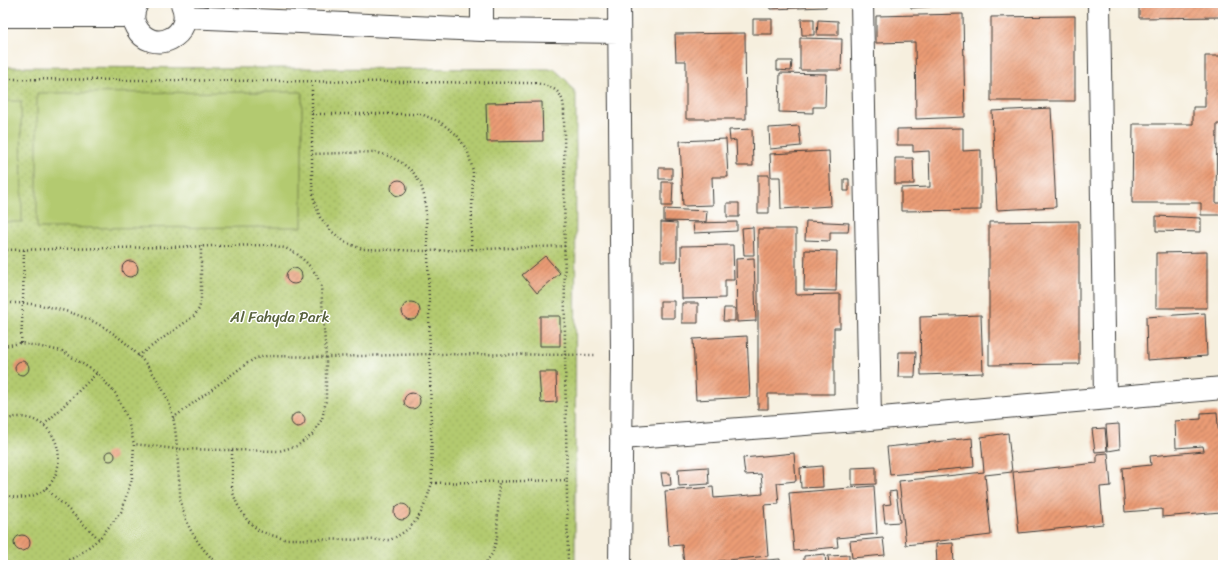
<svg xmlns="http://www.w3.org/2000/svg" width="1226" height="568" font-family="Sriracha,sans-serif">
  <defs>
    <pattern id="grass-dots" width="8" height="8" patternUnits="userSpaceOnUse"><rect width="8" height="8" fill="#b3ca6f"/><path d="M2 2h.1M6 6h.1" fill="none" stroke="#99ad60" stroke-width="1.8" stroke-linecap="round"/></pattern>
    <pattern id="building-hatch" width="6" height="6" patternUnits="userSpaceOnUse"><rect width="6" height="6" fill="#ea9b75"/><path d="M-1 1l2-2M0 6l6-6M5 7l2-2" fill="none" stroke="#bd7e5f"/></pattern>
  </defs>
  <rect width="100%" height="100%" fill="#fff"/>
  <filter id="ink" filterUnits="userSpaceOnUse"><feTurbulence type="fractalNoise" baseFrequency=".025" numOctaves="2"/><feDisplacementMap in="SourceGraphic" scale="8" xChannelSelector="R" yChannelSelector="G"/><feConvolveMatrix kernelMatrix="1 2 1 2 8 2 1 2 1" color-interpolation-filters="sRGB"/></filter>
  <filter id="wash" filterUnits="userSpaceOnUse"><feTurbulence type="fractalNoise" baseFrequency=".012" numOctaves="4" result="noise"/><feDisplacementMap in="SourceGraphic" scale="16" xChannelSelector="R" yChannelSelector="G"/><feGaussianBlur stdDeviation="0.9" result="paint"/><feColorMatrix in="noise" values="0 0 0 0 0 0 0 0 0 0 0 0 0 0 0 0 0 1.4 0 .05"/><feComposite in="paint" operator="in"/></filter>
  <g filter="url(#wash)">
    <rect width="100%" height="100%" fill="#f6efde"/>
    <path fill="url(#grass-dots)" stroke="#687346" d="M3 67 554 69 567 81 576 94 575 565H3Z"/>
    <path fill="#b3ca6f" stroke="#687346" d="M302 92V227L37 228V93Z
      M3 101H21L22 222H3Z"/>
    <g id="blocks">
      <path fill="url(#building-hatch)" d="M769 3H826V7L770 9Z
        M911 3H967V4L911 8Z
        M1139 3H1223V17L1139 18Z
        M963 14 965 117 916 119 915 42 876 43V16Z
        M1075 16V101H991V17Z
        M753 19H772V34H753Z
        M801 19H814V35H802Z
        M818 20 838 21V35H817Z
        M745 33 746 119H686V61H676L675 34Z
        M800 38 842 39 841 70H800Z
        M1205 56H1223V124H1217L1216 203H1223V215H1201V203H1132L1133 124H1193V107H1205Z
        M777 61H792L791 71 777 70Z
        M780 73 826 74 825 107H813V113L779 112Z
        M542 102 543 141 487 142 486 103Z
        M1051 108 1056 207 997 210 992 111Z
        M799 126 801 146 770 149 769 128Z
        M963 128V151L981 150V210L901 211V188L930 187 929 151 913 152V145H897V129Z
        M752 129 753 166H737L736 140 730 141 729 130Z
        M726 139 728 177H712L713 205 683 206 680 141Z
        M829 151 831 206 781 209 780 177H771L770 154Z
        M895 158H913L914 184H895Z
        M659 168H672V179H659Z
        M758 175H769V213H758Z
        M844 179H849V191H844Z
        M391 188a8 8 0 1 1 16 0a8 8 0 1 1-16 0Z
        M662 182H673L672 206H662Z
        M727 203H739V217H727Z
        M664 209 707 211 706 222 664 221Z
        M1156 216 1201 218V232L1156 231Z
        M806 221 849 223 848 232H830V241L805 240Z
        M1079 221V364L989 365V222Z
        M661 222 677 223V261H661Z
        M737 222V231L694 233 693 223Z
        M753 227 754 255H744L742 228Z
        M758 229H796V295L840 294V328H834V394H768V409H758Z
        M733 245 734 280H725V298L682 299 681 246Z
        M805 250 837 251 836 291 804 290Z
        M1207 252V308H1156V253Z
        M545 256 560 273 537 293 522 275Z
        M754 258 756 321 737 322 736 259Z
        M122 269a8 8 0 1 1 16 0a8 8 0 1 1-16 0Z
        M286 276a8 8 0 1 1 16 0a8 8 0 1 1-16 0Z
        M660 301H674V318H660Z
        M402 311a9 9 0 1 1 18 0a9 9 0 1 1-18 0Z
        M682 303H698V323H682Z
        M724 308H735V321H723Z
        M1205 313 1207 356 1147 360 1146 317Z
        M981 315 983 373 921 375 920 317Z
        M540 316H560V346H540Z
        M747 336 750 397 696 400 693 339Z
        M899 352H916L915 377H898Z
        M15 368a7 7 0 1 1 14 0a7 7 0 1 1-14 0Z
        M539 372H556L557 402 541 403Z
        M404 401a8 8 0 1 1 16 0a8 8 0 1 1-16 0Z
        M1217 412 1223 489H1219L1221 512 1162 517V509L1125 512 1122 468 1151 465 1150 456 1204 451 1203 446 1176 448 1175 421 1201 419V413Z
        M291 420a7 7 0 1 1 14 0a7 7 0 1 1-14 0Z
        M1119 424 1120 449 1108 451 1106 425Z
        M1105 428 1107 451 1095 452 1092 429Z
        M1008 433 1012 472 985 475 991 535 906 545 899 481 984 472 981 437Z
        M972 438 974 467 890 475 887 447Z
        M105 456a5 5 0 1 1 10 0a5 5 0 1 1-10 0Z
        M794 453 796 481 777 483 779 504 764 505 768 556 718 561 719 565H684L682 545 669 546 665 491 713 487 714 498 763 494 761 474 745 475 743 458Z
        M1108 453 1111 486 1100 487 1103 524 1019 533 1013 472 1097 463V454Z
        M822 466 823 487 801 488 800 468Z
        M708 467 709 484 679 486 678 469Z
        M876 467V484L852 485V468Z
        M661 473H670L671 485 663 486Z
        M874 486 877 534 837 538 838 547 794 551 789 493Z
        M896 491 900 522 885 523 883 505 891 504 889 492Z
        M394 512a8 8 0 1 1 16 0a8 8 0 1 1-16 0Z
        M14 543a8 8 0 1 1 16 0a8 8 0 1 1-16 0Z
        M883 538 885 555 852 558 850 541Z
        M953 543 954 565H937L936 544Z
        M825 554 826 565H804V556Z
        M849 555V565H829L828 556Z
        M780 559V565H744L743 562Z"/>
    </g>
  </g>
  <g filter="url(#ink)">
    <use href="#blocks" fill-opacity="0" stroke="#3d3c39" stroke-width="1"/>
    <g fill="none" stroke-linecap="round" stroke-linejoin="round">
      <defs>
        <path id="minor" d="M137 3C133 11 132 20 136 27 152 57 196 36 182 4
          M619 3 622 355 620 565
          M862 3 870 419
          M1099 3 1105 398
          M3 16H133
          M185 17 482 30 619 32
          M482 30V3
          M621 438 870 419 1223 388"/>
      </defs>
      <use href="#minor" stroke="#3d3c39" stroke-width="24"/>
      <path stroke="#3d3c39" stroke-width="2.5" stroke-dasharray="1 3" stroke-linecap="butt" d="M3 79 536 83C554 87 563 91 564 110L565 355 568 565
        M312 82V183L314 200 320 217 331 231 345 242 362 249 428 251 565 246
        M312 114H421L440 122 457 135 468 152 473 171 471 249
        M3 250 271 245 285 248 297 254 307 263 316 274 321 286 326 357V401L322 419 312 435 297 446 279 451 176 449 134 444
        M3 303C15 303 27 303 39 305 62 309 85 316 105 328 136 347 165 381 173 417 178 440 177 466 180 489 180 495 180 502 182 507 188 531 201 549 219 565
        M21 343 23 303 24 250
        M3 346 21 343 62 351 97 373 115 393 127 417 134 444 132 479 121 512 99 539 76 557 56 565
        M138 356 194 316 199 309 201 301V245
        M173 418 246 364 256 358 267 356 326 357 431 354 597 355
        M3 421C8 419 13 417 18 417 68 417 73 489 27 497 19 498 11 498 3 494
        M44 425 97 373
        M232 450V490L237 504 247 520 259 531 284 539 390 540C419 526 423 511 432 483L428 251 425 199 421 185 413 172 402 163 389 156 375 152 312 154
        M432 483 568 480
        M46 488 99 539
        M484 565 492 554 497 538 499 481"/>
      <use href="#minor" stroke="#fff" stroke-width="22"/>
    </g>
  </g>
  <g text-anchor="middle" stroke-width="3" stroke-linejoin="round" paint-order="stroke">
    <g font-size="15" fill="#58623d" stroke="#fff">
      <text x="280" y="322">Al Fahyda Park</text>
    </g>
  </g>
  <rect width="1226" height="568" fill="none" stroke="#fff" stroke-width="16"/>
</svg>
